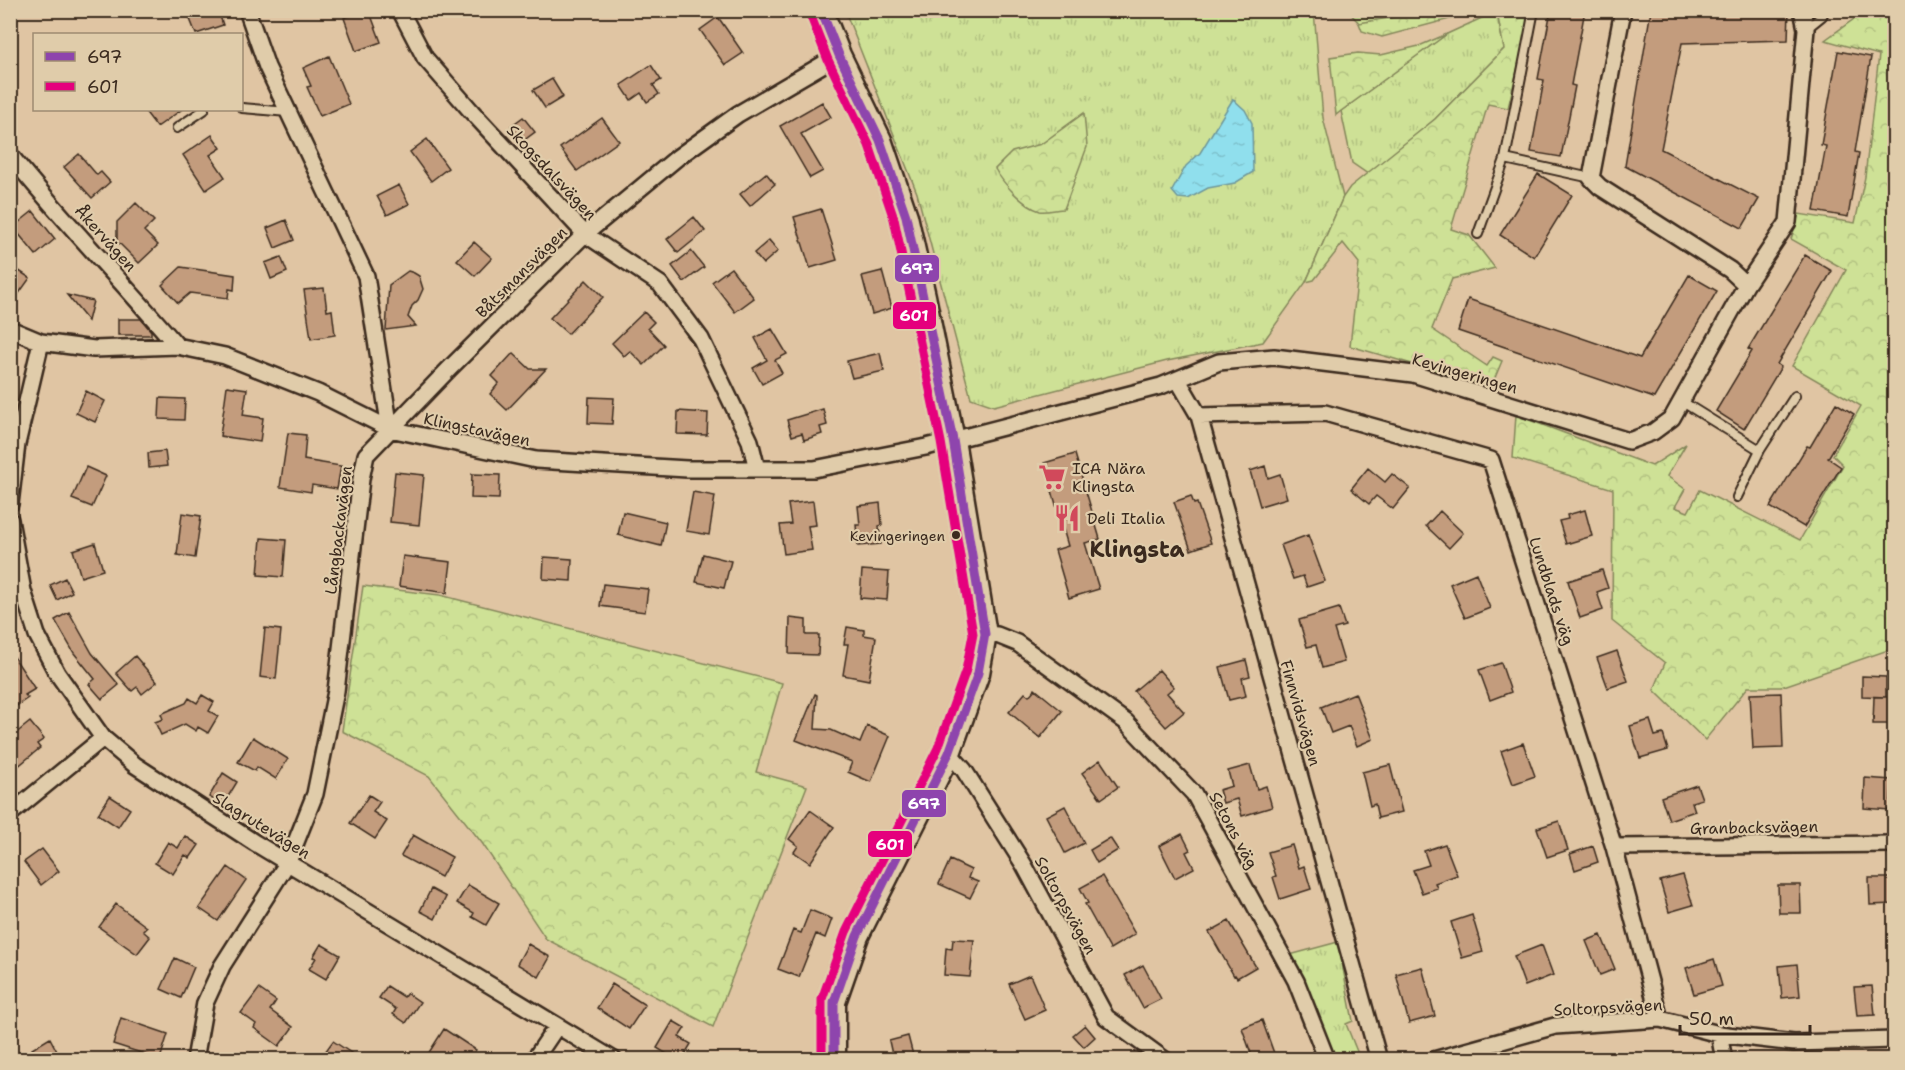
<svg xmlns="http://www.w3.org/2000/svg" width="1905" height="1070" font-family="'Shantell Sans',sans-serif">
  <defs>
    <pattern id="grass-tufts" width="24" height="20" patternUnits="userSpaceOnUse" patternTransform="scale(1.5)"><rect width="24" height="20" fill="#cee196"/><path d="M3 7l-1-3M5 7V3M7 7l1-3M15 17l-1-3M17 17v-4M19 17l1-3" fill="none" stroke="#b2c181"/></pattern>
    <pattern id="forest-crowns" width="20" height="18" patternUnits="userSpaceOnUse" patternTransform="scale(1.5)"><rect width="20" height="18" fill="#cee196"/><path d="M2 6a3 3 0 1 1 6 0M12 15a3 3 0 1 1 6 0" fill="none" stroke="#b2c181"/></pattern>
    <pattern id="water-ripples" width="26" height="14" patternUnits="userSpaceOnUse" patternTransform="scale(1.5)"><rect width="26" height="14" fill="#90dfed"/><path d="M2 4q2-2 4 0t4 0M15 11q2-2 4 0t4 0" fill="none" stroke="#7dc0cb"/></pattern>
  </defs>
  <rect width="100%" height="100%" fill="#e0c5a3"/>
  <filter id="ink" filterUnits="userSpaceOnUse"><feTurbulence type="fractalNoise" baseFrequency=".0167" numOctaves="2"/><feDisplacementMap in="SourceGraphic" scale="12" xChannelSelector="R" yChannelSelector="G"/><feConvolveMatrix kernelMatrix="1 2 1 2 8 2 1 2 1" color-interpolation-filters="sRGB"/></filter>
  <g filter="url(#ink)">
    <path fill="url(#grass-tufts)" stroke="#84865a" stroke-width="1.5" d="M845 11H1314L1323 118 1343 197 1306 282 1263 342 1167 361 994 406 971 398 917 193Z
      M1348 11H1407L1394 17 1359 23Z
      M1486 16 1498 18 1504 49 1435 119 1368 174 1352 163 1341 111 1447 34Z
      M1338 942 1353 1021 1346 1024 1360 1059H1333L1286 956Z"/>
    <path fill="url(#forest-crowns)" stroke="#84865a" stroke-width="1.5" d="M1407 10H1480V11L1382 37 1362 31 1359 23 1394 17Z
      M1510 11H1529L1527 29 1508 108 1488 104 1451 229 1469 235 1495 268 1452 279 1432 329 1487 366 1493 357 1502 361 1491 387 1350 346 1359 263 1343 243 1314 280 1306 282 1343 197 1350 187 1435 119 1504 49 1498 18Z
      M1858 11H1894V648L1781 687H1748L1705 740 1654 690 1665 663 1612 621 1613 489 1513 458 1516 415 1652 466 1686 444 1667 476 1685 489 1675 507 1688 512 1700 490 1800 540 1843 465 1833 455 1861 406 1792 366 1846 270 1791 239 1799 214 1855 223 1865 177 1879 55 1825 40 1858 16Z
      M1447 34 1341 111 1336 115 1330 57 1358 53 1381 55 1419 46Z
      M1084 113 1087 147 1064 209C1058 209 1047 212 1040 211 1023 206 1003 183 995 169L1012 152 1041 144Z
      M363 586 440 595 782 683 756 772 807 786 713 1027 546 939 482 843 429 776 342 731Z"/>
    <path fill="url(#water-ripples)" stroke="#6e979a" stroke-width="1.5" d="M1233 99 1245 110 1252 123 1253 172 1235 183 1208 188 1188 199 1178 198 1172 191 1186 166 1200 153Z"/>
    <path fill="#c39c7d" stroke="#3b2a1e" stroke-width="1.5" d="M196 10H218L223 25 196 34 188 14Z
      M365 10H369L381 42 356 51 344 18Z
      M1551 10H1585L1571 85 1575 86 1561 157 1531 152 1544 80 1538 79Z
      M1651 10H1789L1788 40 1682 43 1661 149 1759 199 1742 228 1625 166Z
      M718 17 743 53 725 65 700 30Z
      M1838 51 1871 57 1855 152 1859 153 1848 217 1814 211 1826 146 1821 145Z
      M329 56 349 104 320 116 307 87 311 86 303 68Z
      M651 65 661 80 653 85 659 94 647 102 641 93 631 100 621 85Z
      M552 79 563 97 545 108 533 90Z
      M822 102 831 117 801 134 823 171 810 178 780 126Z
      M144 110H181L157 127Z
      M523 117 535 132 523 141 511 126Z
      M602 118 619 141 577 171 560 148Z
      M212 135 221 148 210 155 225 177 206 190 183 155Z
      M427 139 448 168 431 181 410 152Z
      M79 154 97 175 101 172 110 182 92 198 64 167Z
      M766 173 775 184 750 206 740 194Z
      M1538 174 1572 195 1534 257 1500 235Z
      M399 185 409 204 387 215 377 196Z
      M136 203 154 221 144 231 158 245 139 263 117 241V222Z
      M821 209 837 260 810 268 794 217Z
      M33 211 55 239 36 255 13 227Z
      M694 217 705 231 678 253 667 239Z
      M286 220 294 240 275 248 267 228Z
      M769 240 778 251 763 264 754 253Z
      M474 242 492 258 475 276 457 260Z
      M691 251 704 267 684 282 672 266Z
      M1805 255 1832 271 1777 364 1781 367 1744 429 1716 411 1752 351 1748 349Z
      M281 257 287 272 271 279 265 263Z
      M10 265 30 278 10 306Z
      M181 267 235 275 234 290 229 289 228 298 190 293 178 303 162 285Z
      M731 268 754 298 735 312 712 282Z
      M408 271 414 273 419 276 423 289 418 300 412 306 408 317 416 326 386 330 389 285Z
      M882 271 892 308 872 314 862 276Z
      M1689 275 1717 291 1654 398 1458 331 1468 299 1640 358Z
      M586 280 603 297 568 334 550 318Z
      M324 288 327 311 332 310 335 335 311 339 304 290Z
      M67 295 93 301 88 321Z
      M644 312 654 322 648 328 664 345 644 365 630 351 624 356 612 343Z
      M118 319H141L151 331V335H118Z
      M772 329 787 354 775 360 782 373 762 384 753 368 767 360 755 338Z
      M513 353 530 369H546L507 410 490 394 499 383 492 376Z
      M880 353 884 371 852 378 847 361Z
      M227 386 247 389 243 415 263 418 260 442 220 436Z
      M86 391 105 401 95 422 76 413Z
      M589 397 614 398 612 424 588 423Z
      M160 398 185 399 184 420 159 419Z
      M1836 403 1854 414 1828 458 1841 467 1804 527 1770 507 1807 446 1810 447Z
      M823 409 827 425 820 427 822 434 804 440 802 433 792 436 787 420Z
      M678 411 708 413 707 435 677 434Z
      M288 433 306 435 304 460 341 466 337 489 312 485 311 492 280 487Z
      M165 451 167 466 149 468 148 453Z
      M1075 454 1100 539 1085 543 1099 589 1069 598 1055 550 1068 546 1044 463Z
      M1265 466 1268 478 1280 474 1287 498 1260 506 1250 471Z
      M86 467 106 476 92 507 72 499Z
      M1368 468 1385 482 1392 474 1410 488 1393 509 1376 496 1369 504 1351 489Z
      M395 472 424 475 419 525 390 522Z
      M472 474 500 475 499 499 471 498Z
      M693 492 715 496 709 535 686 531Z
      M1191 496 1194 504 1197 503 1211 543 1191 550 1174 502Z
      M813 501 816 525 808 526 812 550 784 554 780 525 791 524 788 504Z
      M880 503 882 525 879 526 881 544 858 546 856 525H860L858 506Z
      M1585 510 1592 536 1566 544 1559 521 1568 519 1567 515Z
      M1440 511 1463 533 1449 548 1426 526Z
      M623 512 666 522 661 546 618 535Z
      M182 513 201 516 195 558 177 555Z
      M1308 535 1325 581 1307 587 1303 576 1293 579 1281 545Z
      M261 538 286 540 283 577 258 575Z
      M95 543 103 570 81 577 73 550Z
      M703 554 731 561 724 588 696 582Z
      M403 556 451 562 447 593 399 586Z
      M544 557 572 559 571 581 543 579Z
      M862 570 889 572 887 600 860 598Z
      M1602 570 1608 588 1597 592 1603 610 1580 618 1568 581Z
      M1476 573 1490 608 1465 618 1450 584Z
      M65 578 72 592 57 600 50 585Z
      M603 584 648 589 645 612 600 606Z
      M1339 608 1345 626 1334 629 1344 662 1322 668 1316 645 1307 647 1299 620Z
      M69 612 92 653 119 685 102 699 89 684 95 679 74 653 55 620Z
      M790 618 806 620V635H819L818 655 789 654Z
      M847 627 864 630V635L876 637 869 680 843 675 848 644H844Z
      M265 628 281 630 276 679 260 677Z
      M10 651 35 689 25 695 28 698 15 707 13 703 10 704Z
      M1617 651 1628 681 1608 688 1597 658Z
      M135 656 157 682 142 694 137 687 132 691 116 673Z
      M1246 660 1250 676 1242 678 1246 696 1229 700 1220 667Z
      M1501 663 1511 692 1490 700 1479 670Z
      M1159 670 1174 687 1167 693 1184 712 1166 727 1134 691Z
      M1862 676 1886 677V697L1862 696Z
      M1035 689 1062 711 1040 738 1009 712 1025 693 1029 696Z
      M1355 693 1373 739 1357 746 1349 726 1331 733 1321 707Z
      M1781 693 1783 748 1753 749 1750 694Z
      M815 694 817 695 815 729 831 730 860 743 867 726 890 736 871 782 848 772 852 762 796 740Z
      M202 695 214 702 209 711 218 716 208 733 198 727 196 731 185 724 161 735 155 722 163 719 161 714 186 703 189 698 197 703Z
      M1874 697H1894V724H1873Z
      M1650 720 1655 736 1663 734 1668 750 1640 758 1630 726Z
      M30 722 44 739 37 744 40 748 10 773V738Z
      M253 737 288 759 276 779 257 767 255 771 238 762Z
      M1523 743 1535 776 1513 784 1501 751Z
      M1100 760 1118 787 1101 799 1082 773Z
      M1250 765 1257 789 1266 786 1272 807 1242 816 1237 799 1223 803 1219 790 1232 786 1228 771Z
      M1390 765 1402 812 1378 818 1375 804 1370 806 1362 772Z
      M223 773 237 782 223 805 209 797Z
      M1865 778 1892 780 1890 810 1864 808Z
      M1697 785 1702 799 1692 802 1695 811 1669 820 1661 797Z
      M369 795 380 802 373 812 387 821 375 839 350 823Z
      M110 796 130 809 118 827 98 814Z
      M1065 806 1084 843 1065 853 1046 816Z
      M810 810 834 827 810 863 794 852 798 846 789 839Z
      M1559 821 1568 850 1547 857 1537 828Z
      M1182 834 1190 850 1186 852 1194 868 1175 878 1159 846Z
      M413 835 452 857 441 877 401 856Z
      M185 836 199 845 190 858 185 855 173 874 155 863 168 842 178 848Z
      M1110 838 1118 850 1097 863 1090 850Z
      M1445 844 1457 875 1435 883 1437 888 1422 893 1413 870 1429 865 1424 851Z
      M1292 845 1299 868 1304 866 1311 889 1280 899 1273 877 1276 876 1268 852Z
      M1593 846 1598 862 1575 870 1570 854Z
      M42 849 59 871 41 885 24 862Z
      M950 860 971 870 968 878 978 882 970 898 939 884Z
      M228 867 246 880 218 921 199 908Z
      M1683 875 1693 905 1669 912 1660 881Z
      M1102 876 1135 934 1110 949 1085 904 1088 903 1080 888Z
      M1869 878H1892L1893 904 1870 905Z
      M468 885 499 903 486 925 472 917 474 913 457 903Z
      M1778 885H1800L1801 913H1779Z
      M431 889 446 897 435 919 420 911Z
      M116 904 147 927 143 931 150 937 137 954 99 927Z
      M810 910 832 919 825 938 816 934 799 977 778 969 793 930 801 933Z
      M1472 915 1483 952 1462 958 1451 922Z
      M1229 921 1256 967 1237 978 1235 975 1234 976 1209 932Z
      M1601 935 1615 969 1600 975 1586 941Z
      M953 939 974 940 970 977 944 975 946 948 952 949Z
      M321 944 340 955 326 979 309 969 316 958 313 957Z
      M528 944 550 957 539 977 517 964Z
      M1542 945 1553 975 1525 986 1514 956Z
      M175 958 194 967 181 998 161 989Z
      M1714 959 1722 986 1694 994 1686 968Z
      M1797 964 1800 996 1782 998 1779 966Z
      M1143 965 1161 999 1143 1008 1125 975Z
      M1422 967 1435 1016 1409 1023 1396 974Z
      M1030 975 1045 1010 1025 1019 1009 984Z
      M612 984 645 1005 629 1029 597 1008Z
      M387 986 404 997 407 993 420 1002 406 1023 393 1014 396 1009 379 998Z
      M1872 986 1875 1015 1857 1016 1854 987Z
      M259 989 276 1001 270 1010 293 1027 279 1046 254 1028 256 1024 241 1013Z
      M121 1018 168 1034 160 1059 113 1044Z
      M1262 1020 1275 1056 1265 1059H1253L1242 1028Z
      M673 1021 685 1028 679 1037 691 1044 682 1059H675L657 1048Z
      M1085 1025 1095 1037 1084 1047 1073 1035Z
      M444 1029 476 1050 469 1059H437L428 1054Z
      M908 1036 914 1059H893L889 1041Z
      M50 1038 61 1059H38L32 1049Z
      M333 1041 360 1059H320Z"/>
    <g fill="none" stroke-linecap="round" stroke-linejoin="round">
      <defs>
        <path id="lane" d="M1806 29 1822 16 1825 10
          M242 108 288 112
          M177 128 204 110
          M1505 159 1591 178
          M1478 234 1505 159 1534 10
          M1681 401 1760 450 1795 396
          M1737 497 1760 450"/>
        <path id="street" d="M247 10 267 67 366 276 390 429
          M400 10 425 58 472 112 585 234 660 284 701 339 750 441 757 469
          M1623 10 1591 178 1600 187 1730 270 1746 285
          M10 155C63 221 122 281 177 346
          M10 329 41 342 94 349 177 346 225 356 318 393 390 429 536 460 687 469H814L926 447 1161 386 1219 362 1274 357 1413 374 1629 441 1653 432 1672 418 1746 285 1788 222 1806 29 1802 10
          M1178 380 1199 416 1379 1060
          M1199 416 1325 413 1491 460 1614 847 1660 1019
          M10 504 17 444 41 342
          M10 520 23 591 37 635 57 673 103 738 135 765 255 843 614 1060
          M985 634 997 635 1017 643 1126 722 1194 794 1296 981 1327 1060
          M949 753 964 770 1024 865 1106 1017 1165 1060
          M10 814 103 738
          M1614 847 1894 844
          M1719 1034 1724 1060
          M195 1060 205 1003 222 966 288 862 315 794 336 691 361 479 366 455 449 369 585 234 678 157 738 114 839 55
          M534 1060 557 1026
          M1434 1060 1555 1026 1660 1019 1719 1034 1794 1043 1894 1040"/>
        <path id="secondary" d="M821 10 839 55 880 140 906 216 924 296 953 440 985 634 978 673 949 753 857 936 834 1002V1060"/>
      </defs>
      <use href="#lane" stroke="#3b2a1e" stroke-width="12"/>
      <use href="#street" stroke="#3b2a1e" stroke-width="20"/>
      <use href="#secondary" stroke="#3b2a1e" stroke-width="27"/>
      <use href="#lane" stroke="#e0ccaa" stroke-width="8"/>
      <use href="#street" stroke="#e0ccaa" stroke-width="15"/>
      <use href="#secondary" stroke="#e0ccaa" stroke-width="22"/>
      <defs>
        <path id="bus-1" d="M821 10 839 55 880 140 906 216 953 440 985 634 978 673 949 753 857 936 834 1002V1060"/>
        <path id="bus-2" d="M810 14 828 60 869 145 894 219 941 442 973 634 966 670 938 748 846 932 822 999V1060"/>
      </defs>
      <use href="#bus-1" stroke="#e0ccaa" stroke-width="14"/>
      <use href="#bus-2" stroke="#e0ccaa" stroke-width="14"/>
      <use href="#bus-1" stroke="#8e44ad" stroke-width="9"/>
      <use href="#bus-2" stroke="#e5007d" stroke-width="9"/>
    </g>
  </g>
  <defs>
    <symbol id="supermarket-bare" viewBox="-9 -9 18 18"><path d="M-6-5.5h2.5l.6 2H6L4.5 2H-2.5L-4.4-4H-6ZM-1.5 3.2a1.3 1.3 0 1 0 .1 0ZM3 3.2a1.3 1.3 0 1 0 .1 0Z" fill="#d1495b" stroke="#e0ccaa" stroke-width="2.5" paint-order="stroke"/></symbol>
    <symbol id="restaurant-bare" viewBox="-9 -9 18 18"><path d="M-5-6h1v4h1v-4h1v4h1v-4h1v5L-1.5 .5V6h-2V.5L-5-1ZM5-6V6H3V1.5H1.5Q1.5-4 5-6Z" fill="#d1495b" stroke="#e0ccaa" stroke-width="2.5" paint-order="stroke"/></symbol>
  </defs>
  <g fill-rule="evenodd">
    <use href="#supermarket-bare" x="1033" y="458" width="38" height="38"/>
    <use href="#restaurant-bare" x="1048" y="499" width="38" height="38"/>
  </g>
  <circle fill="#3b2a1e" stroke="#e0ccaa" stroke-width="2" cx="956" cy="535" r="5"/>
  <g text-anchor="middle" stroke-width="4.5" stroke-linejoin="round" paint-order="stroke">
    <g font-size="14" fill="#3b2a1e" stroke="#e0ccaa" text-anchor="end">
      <text x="945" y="541">Kevingeringen</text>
    </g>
    <g font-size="16" fill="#3b2a1e" stroke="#e0ccaa">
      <text transform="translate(552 172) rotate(47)" y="6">Skogsdalsvägen</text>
      <text transform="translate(106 238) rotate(48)" y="6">Åkervägen</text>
      <text transform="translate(521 272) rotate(-45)" y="6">Båtsmansvägen</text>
      <text transform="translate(1465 373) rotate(16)" y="6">Kevingeringen</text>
      <text transform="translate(477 429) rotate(12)" y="6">Klingstavägen</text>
      <text transform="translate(338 530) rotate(-83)" y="6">Långbackavägen</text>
      <text transform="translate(1552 591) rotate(72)" y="6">Lundblads väg</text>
      <text transform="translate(1301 713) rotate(74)" y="6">Finnvidsvägen</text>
      <text transform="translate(262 825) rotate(32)" y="6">Slagrutevägen</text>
      <text transform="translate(1754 827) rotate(-1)" y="6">Granbacksvägen</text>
      <text transform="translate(1234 830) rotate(62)" y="6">Setons väg</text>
      <text transform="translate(1066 905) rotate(61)" y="6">Soltorpsvägen</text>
      <text transform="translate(1608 1007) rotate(-3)" y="6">Soltorpsvägen</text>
    </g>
    <g font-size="16" fill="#3b2a1e" stroke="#e0ccaa" text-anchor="start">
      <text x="1072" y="474">ICA Nära<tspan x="1072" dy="18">Klingsta</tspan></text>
      <text x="1087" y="524">Deli Italia</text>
    </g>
    <g font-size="22" font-weight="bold" fill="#3b2a1e" stroke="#e0ccaa">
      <text x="1137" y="557">Klingsta</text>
    </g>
  </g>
  <g stroke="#e0ccaa" stroke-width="2">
    <rect x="894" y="254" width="46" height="29" rx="6" fill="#8e44ad"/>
    <rect x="892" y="301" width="45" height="29" rx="6" fill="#e5007d"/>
    <rect x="901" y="789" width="46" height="29" rx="6" fill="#8e44ad"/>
    <rect x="867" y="830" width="46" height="28" rx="6" fill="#e5007d"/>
  </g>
  <g font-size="16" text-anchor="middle" font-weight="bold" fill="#fff">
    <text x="917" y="274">697</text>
    <text x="914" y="321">601</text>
    <text x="924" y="809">697</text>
    <text x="890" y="850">601</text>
  </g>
  <rect width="1905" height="1070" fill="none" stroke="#e0ccaa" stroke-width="36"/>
  <rect x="18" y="18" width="1869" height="1034" fill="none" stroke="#3b2a1e" stroke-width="2" filter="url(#ink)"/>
  <rect x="33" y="33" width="210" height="78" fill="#e0ccaa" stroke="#9e8b72" stroke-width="1.5"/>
  <rect x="45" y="52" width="30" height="9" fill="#8e44ad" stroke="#9e8b72" stroke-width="1.5"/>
  <text x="87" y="63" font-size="18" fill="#3b2a1e">697</text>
  <rect x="45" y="82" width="30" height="9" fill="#e5007d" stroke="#9e8b72" stroke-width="1.5"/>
  <text x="87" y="93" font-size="18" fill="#3b2a1e">601</text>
  <path d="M1680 1025v9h130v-9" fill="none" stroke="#3b2a1e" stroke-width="3"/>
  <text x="1689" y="1025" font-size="18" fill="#3b2a1e" stroke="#e0ccaa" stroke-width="4.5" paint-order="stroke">50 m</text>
</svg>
